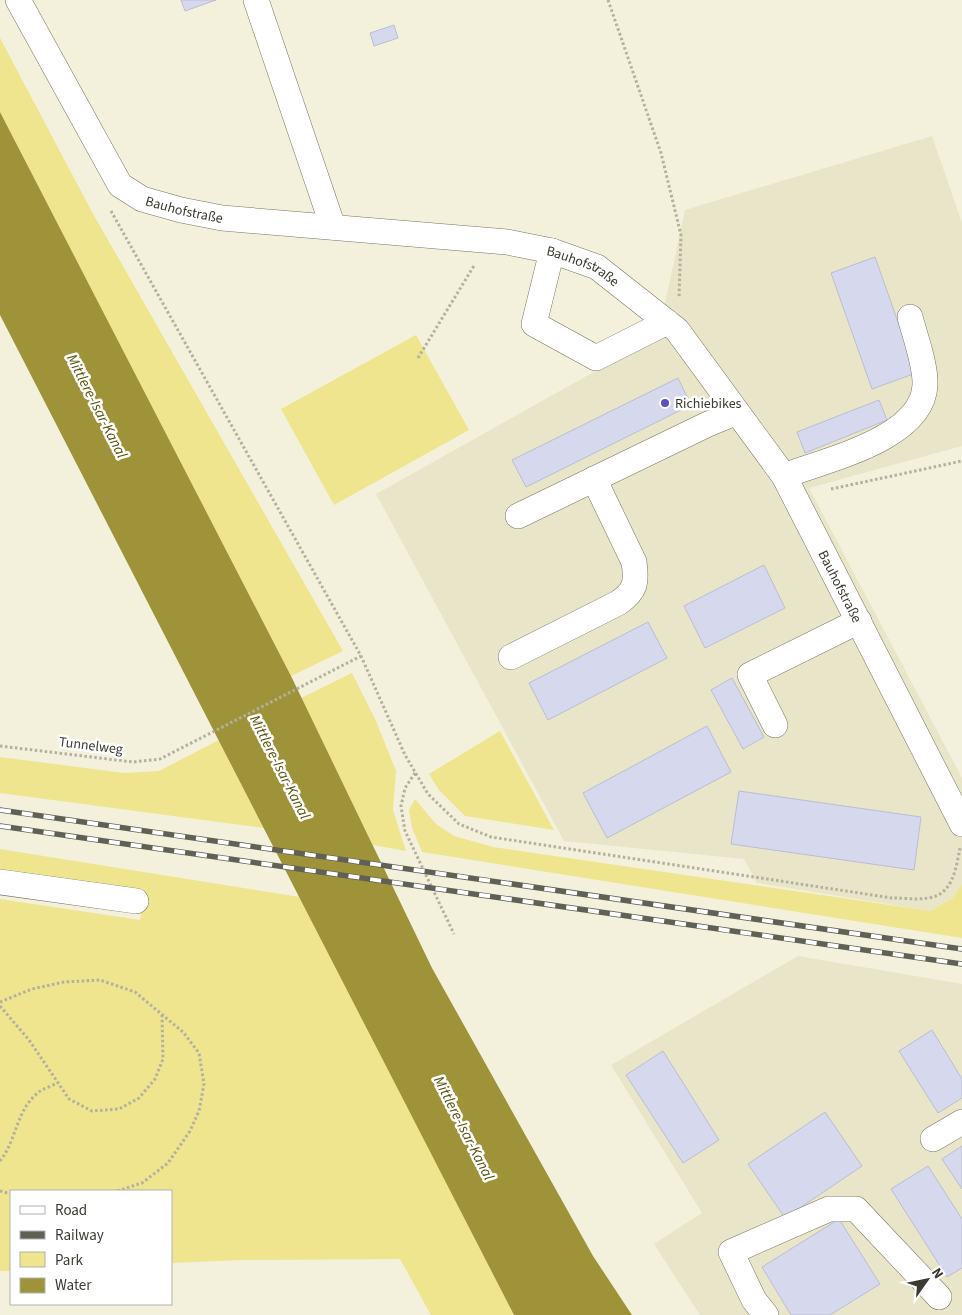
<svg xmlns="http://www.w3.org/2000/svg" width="962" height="1315" font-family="'Source Sans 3',sans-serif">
  <rect width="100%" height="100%" fill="#f3f1db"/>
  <path fill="#e8e5c8" d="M932 136 962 223V446L809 488 962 778V884L953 898 931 911 757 883 744 859 564 841 376 494 658 336 685 210Z
    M798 956 962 984V1315H700L654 1244 702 1213 611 1065Z"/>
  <path fill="#eee58e" d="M0 38 92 212 343 651 291 676 0 112Z
    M416 335 469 430 334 505 281 409Z
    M352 673 376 721 396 771 393 810 406 851 373 845 301 698Z
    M500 731 554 830 465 816 439 790 429 774Z
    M219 740 264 828 0 793V757L124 773 159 771Z
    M415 799 436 824 454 836 493 847 931 911 953 898 962 884V938L422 852 412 828 409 810Z
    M0 849 300 897 514 1315H431L400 1259 240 1260 171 1263V1191H11V1271H0V899L140 920 144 892 0 870Z"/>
  <path fill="#9e9339" d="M0 112 291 676 432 968 593 1256 632 1315H514L0 315Z"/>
  <path fill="#d6d9ee" stroke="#bbbdd2" d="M181 0H216L185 11Z
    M394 25 398 38 374 46 370 33Z
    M875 257 916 373 872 389 831 273Z
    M678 378 691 405 526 487 512 460Z
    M879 400 887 420 805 453 797 432Z
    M764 565 785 608 705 648 684 606Z
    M648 622 667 658 548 720 529 683Z
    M732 678 764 737 743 749 711 690Z
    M707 726 731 772 607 838 583 793Z
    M739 791 921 817 914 870 731 844Z
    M932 1030 962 1079V1098L938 1113 899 1051Z
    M663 1051 719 1140 683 1163 626 1075Z
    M825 1112 862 1166 785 1218 748 1164Z
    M962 1146V1189L942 1159Z
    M928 1166 962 1219V1268L947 1277 891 1189Z
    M839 1219 880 1284 830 1315H791L762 1267Z"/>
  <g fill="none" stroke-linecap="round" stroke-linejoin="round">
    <defs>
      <g id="minor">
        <path id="s1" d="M18 0 120 185 142 199 181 210 222 218 507 242 552 251 597 267 677 330 784 476 962 824"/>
        <path d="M256 0 333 227"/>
        <path d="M552 251 534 324 596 358 667 322"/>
        <path d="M784 476C825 460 923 439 925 385 926 366 915 336 910 317"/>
        <path d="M518 516 706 425 737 412"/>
        <path d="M511 657 618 603C636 591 637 582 634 562L594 479"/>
        <path d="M775 725 750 675 859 621"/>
        <path d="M0 882 136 901"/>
        <path d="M933 1139 962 1122"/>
        <path d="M766 1315 754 1300 731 1252 829 1209H856L939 1297"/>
      </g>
    </defs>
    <use href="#minor" stroke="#777561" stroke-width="26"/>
    <path stroke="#b2b09f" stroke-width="3" stroke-dasharray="2.5 2.5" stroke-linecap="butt" d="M608 0 661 153 681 235 679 298
      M111 211 361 656 405 755 428 794 459 824 491 837 892 898C903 898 917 900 928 898 953 895 956 868 960 848
      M418 358 475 264
      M831 489 962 461
      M0 746 133 762 160 759 361 656
      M415 773 405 788 401 806 405 831 454 934
      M0 1002 32 989 64 982 100 980 135 992 183 1032 199 1053 204 1084 199 1111 190 1131 168 1163 142 1183 117 1191
      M0 1006 29 1040 69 1099 92 1111 119 1109 139 1098 155 1079 163 1059 162 1015
      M0 1161C17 1140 16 1109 39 1092 44 1088 52 1086 57 1083
      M0 1191 11 1194"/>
    <use href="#minor" stroke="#fff" stroke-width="25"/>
    <defs>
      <path id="rail" d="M0 810 962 949
        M0 826 962 964"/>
    </defs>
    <use href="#rail" stroke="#616055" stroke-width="5.5"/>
    <use href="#rail" stroke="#fff" stroke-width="4" stroke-dasharray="11" stroke-linecap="butt"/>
  </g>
  <circle fill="#5a51c9" stroke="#fff" stroke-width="2" cx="665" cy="403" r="5"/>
  <g text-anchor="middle" stroke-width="5" stroke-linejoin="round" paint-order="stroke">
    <g font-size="14" fill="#3c3b33" stroke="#fff">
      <text dy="5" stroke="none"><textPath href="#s1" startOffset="281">Bauhofstraße</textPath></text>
      <text dy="5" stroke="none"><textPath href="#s1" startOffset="686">Bauhofstraße</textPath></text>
      <text dy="5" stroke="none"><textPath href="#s1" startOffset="1106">Bauhofstraße</textPath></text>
      <text transform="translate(91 745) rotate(7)" y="5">Tunnelweg</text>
    </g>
    <g font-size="14" fill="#3c3b33" stroke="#fff" text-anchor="start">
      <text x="675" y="408">Richiebikes</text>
    </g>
    <g font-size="15" font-style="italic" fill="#59520c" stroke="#fff">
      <text transform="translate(97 406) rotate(63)" y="5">Mittlere-Isar-Kanal</text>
      <text transform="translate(280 767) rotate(63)" y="5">Mittlere-Isar-Kanal</text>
      <text transform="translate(464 1128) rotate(63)" y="5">Mittlere-Isar-Kanal</text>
    </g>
  </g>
  <rect x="10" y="1190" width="162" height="115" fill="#ffffff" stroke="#b1b1ad"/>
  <rect x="20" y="1206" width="25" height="8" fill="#ffffff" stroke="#b1b1ad"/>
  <text x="55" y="1215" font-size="15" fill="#3c3b33">Road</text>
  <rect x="20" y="1231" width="25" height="8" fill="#616055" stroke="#b1b1ad"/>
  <text x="55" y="1240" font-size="15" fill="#3c3b33">Railway</text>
  <rect x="20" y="1252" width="25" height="15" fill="#eee58e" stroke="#b1b1ad"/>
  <text x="55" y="1265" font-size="15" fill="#3c3b33">Park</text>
  <rect x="20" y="1278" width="25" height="15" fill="#9e9339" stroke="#b1b1ad"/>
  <text x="55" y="1290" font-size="15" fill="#3c3b33">Water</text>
  <g transform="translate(927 1280) rotate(57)" stroke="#ffffff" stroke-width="4" paint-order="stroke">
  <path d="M0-4L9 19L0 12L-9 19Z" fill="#3c3b33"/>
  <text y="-8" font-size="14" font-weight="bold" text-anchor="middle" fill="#3c3b33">N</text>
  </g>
</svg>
